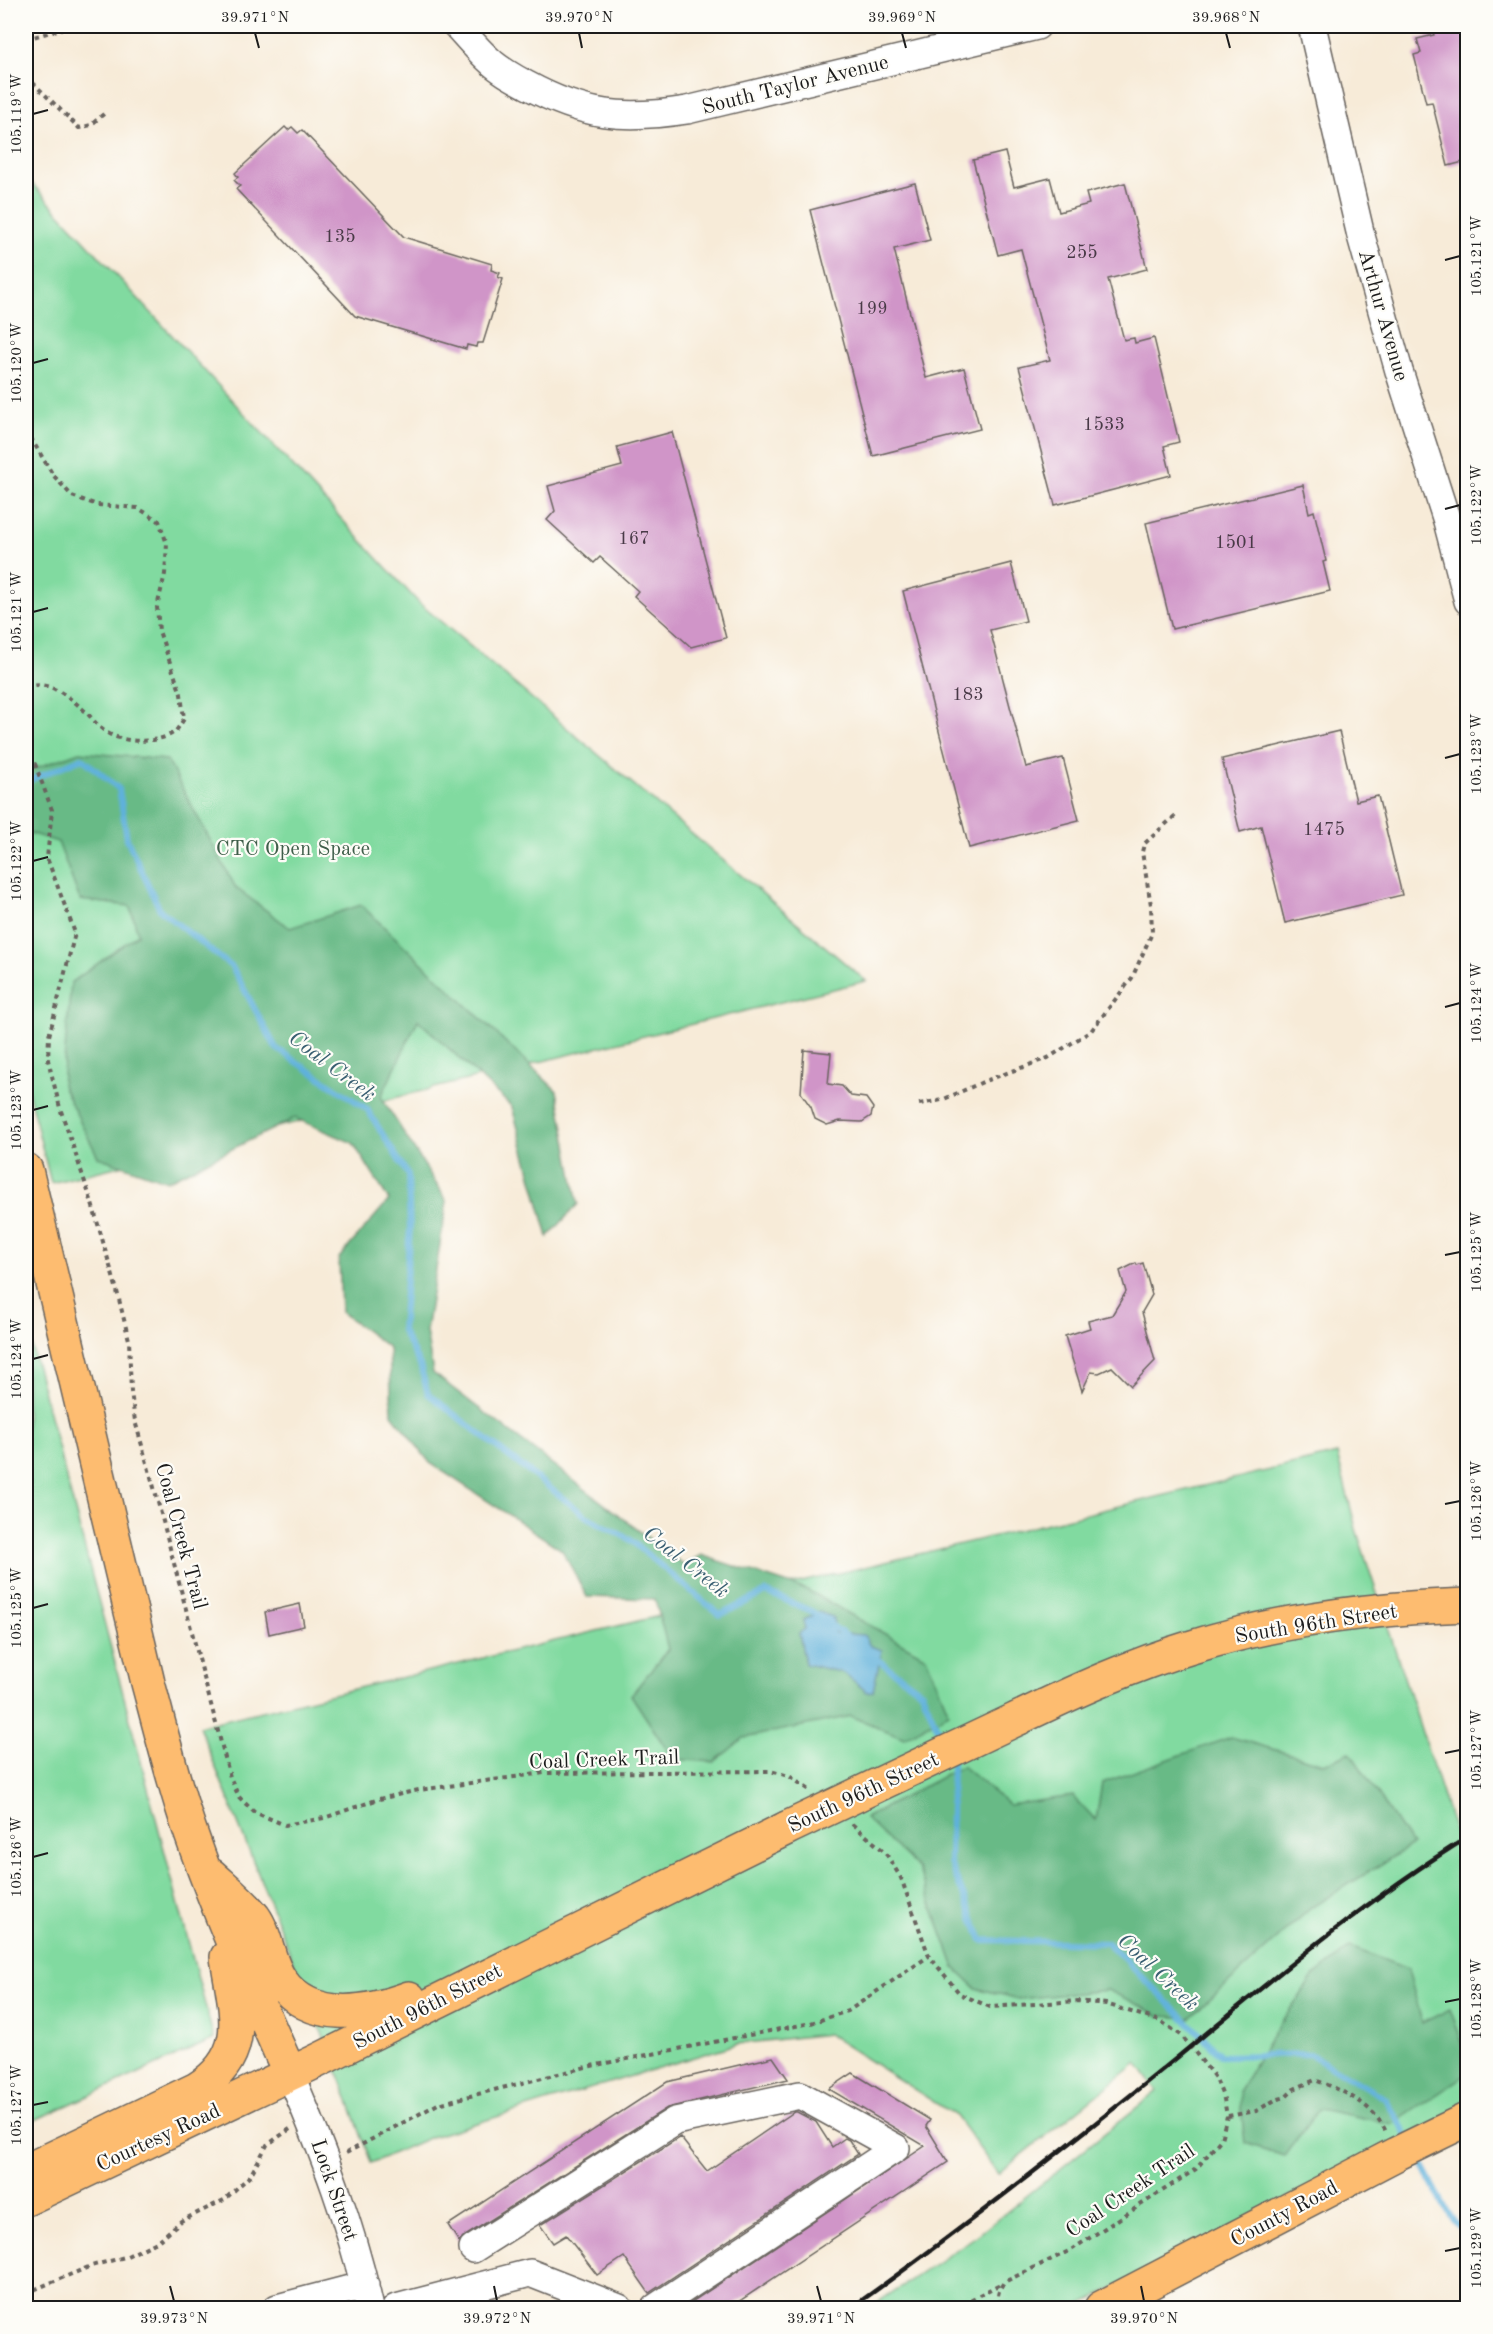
<svg xmlns="http://www.w3.org/2000/svg" width="1493" height="2334" font-family="'Old Standard TT',serif">
  <rect width="100%" height="100%" fill="#fdfcf7"/>
  <filter id="ink" filterUnits="userSpaceOnUse"><feTurbulence type="fractalNoise" baseFrequency=".0167" numOctaves="2"/><feDisplacementMap in="SourceGraphic" scale="12" xChannelSelector="R" yChannelSelector="G"/><feConvolveMatrix kernelMatrix="1 2 1 2 8 2 1 2 1" color-interpolation-filters="sRGB"/></filter>
  <filter id="wash" filterUnits="userSpaceOnUse"><feTurbulence type="fractalNoise" baseFrequency=".008" numOctaves="4" result="noise"/><feDisplacementMap in="SourceGraphic" scale="24" xChannelSelector="R" yChannelSelector="G"/><feGaussianBlur stdDeviation="1.35" result="paint"/><feColorMatrix in="noise" values="0 0 0 0 0 0 0 0 0 0 0 0 0 0 0 0 0 1.4 0 .05"/><feComposite in="paint" operator="in"/></filter>
  <g filter="url(#wash)">
    <rect width="100%" height="100%" fill="#f7ebd8"/>
    <path fill="#81daa0" stroke="#4e7b5e" stroke-width="1.5" d="M26 177 419 603 866 981 51 1183 26 1083Z
      M26 1325 214 2039 26 2124Z
      M1337 1454 1356 1529 1467 1871V2137L1453 2113 1074 2308H869L978 2235 1157 2091 1137 2063 998 2174 956 2116 828 2034 737 2044 431 2137 371 2163 348 2098 199 1726Z"/>
    <path fill="#68ba86" stroke="#426b51" stroke-width="1.5" d="M79 752 167 760 236 888 290 928 361 905 557 1091 578 1204 548 1237 512 1107 418 1020 381 1097 447 1201 426 1331 433 1373 684 1565 701 1555 807 1590 926 1657 949 1713 904 1738 851 1716 744 1738 714 1762 673 1759 631 1695 668 1649 655 1599 587 1597 562 1550 430 1463 392 1414 389 1348 341 1312 339 1258 389 1200 353 1143 295 1118 167 1181 98 1157 62 1085 71 983 138 934 130 906 80 900 58 842 26 832V776L28 771Z
      M1231 1737 1324 1764 1350 1752 1412 1845 1312 1907 1190 2018 1160 2016 1108 1990 1019 1999 976 1988 955 1968 918 1868 865 1818 962 1766 1009 1805 1073 1796 1096 1820 1102 1783Z
      M1350 1947 1408 1969 1422 2023 1450 2009 1467 2055V2074L1393 2124 1319 2109 1284 2156 1245 2143 1239 2090 1279 2025 1313 1977Z"/>
    <path fill="#5fb1db" stroke="#3e667c" stroke-width="1.5" d="M819 1612 833 1617 835 1633 864 1635 870 1646 882 1650 873 1691 867 1692 844 1673 805 1664 799 1633 805 1629 803 1620Z"/>
    <g fill="none" stroke-linecap="round" stroke-linejoin="round">
      <path stroke="#5fb1db" stroke-width="6" d="M26 782 82 758 119 789 127 839 160 910 232 967 276 1048 367 1109 408 1175 410 1229 402 1331 420 1365 428 1394 586 1516 629 1539 720 1615 766 1592 811 1611 820 1617
        M828 1623 849 1638
        M874 1657 922 1692 944 1744
        M952 1761 950 1863 982 1940 1108 1943 1222 2056 1310 2054 1386 2099 1407 2137
        M1416 2154 1449 2214 1468 2238"/>
    </g>
    <g id="blocks">
      <path fill="#d095c8" d="M1444 26H1467V161L1448 166 1432 102 1426 103 1414 55 1421 53 1417 39 1434 35 1432 28Z
        M285 127 288 130 292 127 298 133 302 130 404 237 492 264 491 270 500 273 498 277 503 279 483 343H477L476 347 467 345 466 349 355 316 236 189 240 186 234 180 238 177 235 173Z
        M1005 152 1014 187 1050 178 1059 212 1089 204 1086 193 1125 183 1147 269 1108 279 1124 340 1134 338 1135 343 1154 338 1179 442 1164 446 1171 475 1055 505 1019 367 1050 360 1021 249 998 255 973 160Z
        M915 183 930 240 894 249 926 378 964 368 980 429 873 456 810 210Z
        M672 432 726 638 691 647 634 596 638 591 600 557 594 563 547 520 555 511 548 486 622 466 617 447Z
        M1303 485 1309 513 1314 511 1326 561 1323 562 1330 591 1172 629 1146 523Z
        M1011 563 1026 621 990 630 1026 767 1063 758 1079 820 969 848 903 591Z
        M1339 731 1356 801 1378 796 1402 895 1285 923 1261 826 1240 832 1222 759Z
        M804 1050 831 1053 828 1084 842 1086 851 1096 866 1098 873 1108 871 1116 862 1122 840 1121 827 1125 815 1119 811 1107 801 1093Z
        M1136 1263 1137 1265 1143 1263 1152 1295 1142 1312 1155 1361 1131 1386 1112 1367 1099 1373 1091 1372 1082 1391 1065 1336 1090 1328 1088 1321 1112 1315 1126 1292 1120 1271Z
        M300 1604 304 1626 269 1634 265 1612Z
        M773 2057 788 2079 667 2108 465 2236 459 2242 448 2225 667 2082Z
        M853 2073 930 2120 926 2126 948 2162 729 2308H683L925 2146 829 2089Z
        M794 2112H797L816 2122 832 2147 845 2138 849 2140 858 2154 649 2293 624 2257 597 2275 566 2235 553 2243 540 2225 680 2137 707 2171Z"/>
    </g>
  </g>
  <g filter="url(#ink)">
    <use href="#blocks" fill-opacity="0" stroke="#69645e" stroke-width="1.5"/>
    <g fill="none" stroke-linecap="round" stroke-linejoin="round">
      <defs>
        <path id="minor" d="M457 26C467 37 477 49 488 59 499 70 514 78 527 85 584 116 623 120 687 110L1037 26
          M1312 26 1361 236 1399 371 1447 521 1468 601
          M290 2074C324 2153 351 2225 370 2308
          M473 2249 675 2121 800 2095 896 2148 655 2308
          M277 2308 365 2285
          M396 2308 530 2273 619 2308"/>
        <path id="major" d="M26 1170 148 1683C161 1731 173 1781 189 1828 218 1912 254 1993 290 2074
          M1019 1718C1075 1691 1132 1665 1192 1647 1281 1619 1374 1608 1468 1605
          M211 1875C225 1888 242 1902 254 1917 267 1935 268 1963 281 1981 311 2024 368 2013 409 1998
          M26 2171 197 2089C252 2054 235 2011 227 1957
          M26 2199 317 2061 787 1828
          M1101 2308 1396 2154 1468 2119"/>
      </defs>
      <use href="#minor" stroke="#69645e" stroke-width="30"/>
      <use href="#major" stroke="#69645e" stroke-width="36"/>
      <path stroke="#69645e" stroke-width="4" stroke-dasharray="4.5 4.5" stroke-linecap="butt" d="M26 39 72 26
        M26 76 79 128 91 125 107 111
        M26 430 53 475 72 496 97 505 138 508 159 521 167 544 165 574 157 607 159 631 181 694 184 719C181 723 177 731 173 733 156 744 122 743 106 732 98 727 92 718 86 712 72 699 45 676 26 689
        M26 762 35 764 52 810 47 858 75 933 49 1036 48 1060 60 1108 91 1200 116 1287 129 1340 131 1392 135 1421 155 1491 230 1777 239 1797 254 1812 285 1825 324 1818 379 1799 419 1790 544 1773 770 1771 789 1776 811 1791
        M919 1104 942 1100 985 1081 1048 1058 1091 1031 1132 978 1152 933 1151 905 1142 852 1144 844 1178 813
        M852 1824 885 1852 901 1878 929 1956 960 1994 990 2007 1078 2001 1106 2004 1160 2021 1181 2035 1194 2051 1216 2079 1224 2099 1227 2116 1221 2139 1196 2169 1071 2250 1004 2282C997 2293 996 2297 1002 2308
        M1228 2116 1256 2111 1275 2100 1286 2097 1294 2089 1315 2080C1342 2090 1374 2104 1386 2132
        M346 2153 438 2104 586 2067 811 2023 848 2011 929 1956
        M26 2293 91 2266 125 2257 157 2242 181 2221 224 2200 250 2176 267 2145 290 2129
        M955 2308 1002 2283"/>
      <use href="#minor" stroke="#fff" stroke-width="27"/>
      <use href="#major" stroke="#fdbc70" stroke-width="33"/>
      <path stroke="#1c1c1c" stroke-width="4.5" d="M851 2308C960 2231 1064 2149 1168 2065 1265 1985 1361 1903 1468 1837"/>
      <defs>
        <path id="major-bridge" d="M787 1828 1019 1718"/>
      </defs>
      <use href="#major-bridge" stroke="#69645e" stroke-width="36" stroke-linecap="butt"/>
      <use href="#major-bridge" stroke="#fdbc70" stroke-width="33"/>
    </g>
  </g>
  <path fill="none" stroke="#1c1c1c" stroke-width="2" d="M255 33 259 48M579 33 582 48M902 33 906 48M1226 33 1230 48M33 114 48 110M1445 260 1460 256M33 363 48 359M1445 509 1460 505M33 612 48 608M1445 758 1460 754M33 861 48 857M1445 1007 1460 1003M33 1110 48 1106M1445 1255 1460 1252M33 1359 48 1355M1445 1504 1460 1501M33 1608 48 1604M1445 1753 1460 1750M33 1857 48 1853M1445 2002 1460 1999M33 2105 48 2102M1445 2251 1460 2248M170 2286 174 2301M494 2286 497 2301M817 2286 821 2301M1141 2286 1144 2301"/>
  <g text-anchor="middle" stroke-width="4.5" stroke-linejoin="round" paint-order="stroke">
    <g font-size="18" fill="#493a47">
      <text x="340" y="242">135</text>
      <text x="1082" y="258">255</text>
      <text x="872" y="314">199</text>
      <text x="1104" y="430">1533</text>
      <text x="634" y="544">167</text>
      <text x="1236" y="548">1501</text>
      <text x="968" y="700">183</text>
      <text x="1324" y="835">1475</text>
    </g>
    <g font-size="21" fill="#1c1c1c" stroke="#fdfcf7">
      <text transform="translate(795 84) rotate(-14)" y="7">South Taylor Avenue</text>
      <text transform="translate(1384 315) rotate(74)" y="7">Arthur Avenue</text>
      <text transform="translate(182 1536) rotate(75)" y="7">Coal Creek Trail</text>
      <text transform="translate(1316 1623) rotate(-9)" y="7">South 96th Street</text>
      <text transform="translate(604 1759) rotate(-2)" y="7">Coal Creek Trail</text>
      <text transform="translate(863 1792) rotate(-25)" y="7">South 96th Street</text>
      <text transform="translate(427 2006) rotate(-27)" y="7">South 96th Street</text>
      <text transform="translate(158 2137) rotate(-25)" y="7">Courtesy Road</text>
      <text transform="translate(335 2190) rotate(71)" y="7">Lock Street</text>
      <text transform="translate(1130 2190) rotate(-34)" y="7">Coal Creek Trail</text>
      <text transform="translate(1284 2213) rotate(-28)" y="7">County Road</text>
    </g>
    <g font-size="21" fill="#3f5e4a" stroke="#fdfcf7">
      <text x="293" y="855">CTC Open Space</text>
    </g>
    <g font-size="22" font-style="italic" fill="#3a5f72" stroke="#fdfcf7">
      <text transform="translate(333 1065) rotate(37)" y="8">Coal Creek</text>
      <text transform="translate(687 1561) rotate(38)" y="8">Coal Creek</text>
      <text transform="translate(1159 1971) rotate(43)" y="8">Coal Creek</text>
    </g>
  </g>
  <rect width="1493" height="2334" fill="none" stroke="#fdfcf7" stroke-width="66"/>
  <rect x="33" y="33" width="1427" height="2268" fill="none" stroke="#1c1c1c" stroke-width="2"/>
  <g font-size="15" text-anchor="middle" fill="#1c1c1c">
    <text x="255" y="22">39.971°N</text>
    <text x="579" y="22">39.970°N</text>
    <text x="902" y="22">39.969°N</text>
    <text x="1226" y="22">39.968°N</text>
    <text transform="translate(16 114) rotate(-90)" y="5">105.119°W</text>
    <text transform="translate(1476 256) rotate(-90)" y="5">105.121°W</text>
    <text transform="translate(16 363) rotate(-90)" y="5">105.120°W</text>
    <text transform="translate(1476 505) rotate(-90)" y="5">105.122°W</text>
    <text transform="translate(16 612) rotate(-90)" y="5">105.121°W</text>
    <text transform="translate(1476 754) rotate(-90)" y="5">105.123°W</text>
    <text transform="translate(16 861) rotate(-90)" y="5">105.122°W</text>
    <text transform="translate(1476 1003) rotate(-90)" y="5">105.124°W</text>
    <text transform="translate(16 1110) rotate(-90)" y="5">105.123°W</text>
    <text transform="translate(1476 1252) rotate(-90)" y="5">105.125°W</text>
    <text transform="translate(16 1359) rotate(-90)" y="5">105.124°W</text>
    <text transform="translate(1476 1501) rotate(-90)" y="5">105.126°W</text>
    <text transform="translate(16 1608) rotate(-90)" y="5">105.125°W</text>
    <text transform="translate(1476 1750) rotate(-90)" y="5">105.127°W</text>
    <text transform="translate(16 1857) rotate(-90)" y="5">105.126°W</text>
    <text transform="translate(1476 1999) rotate(-90)" y="5">105.128°W</text>
    <text transform="translate(16 2105) rotate(-90)" y="5">105.127°W</text>
    <text transform="translate(1476 2248) rotate(-90)" y="5">105.129°W</text>
    <text x="174" y="2323">39.973°N</text>
    <text x="497" y="2323">39.972°N</text>
    <text x="821" y="2323">39.971°N</text>
    <text x="1144" y="2323">39.970°N</text>
  </g>
</svg>
